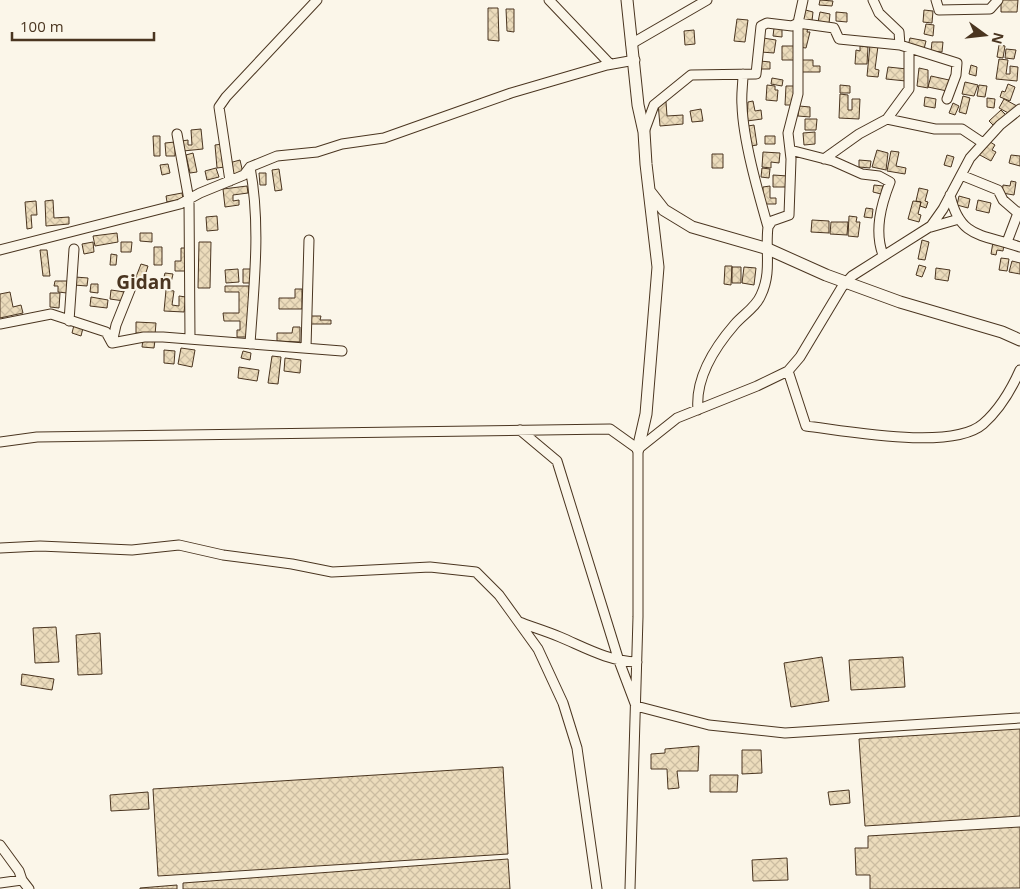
<svg xmlns="http://www.w3.org/2000/svg" width="1020" height="889" font-family="'Open Sans',sans-serif">
  <defs>
    <pattern id="building-cross-hatch" width="8" height="8" patternUnits="userSpaceOnUse" patternTransform="scale(1.25)"><rect width="8" height="8" fill="#ecdcbc"/><path d="M0 0l8 8M0 8l8-8" fill="none" stroke="#ccbda1"/></pattern>
  </defs>
  <rect width="100%" height="100%" fill="#fbf6e9"/>
  <path fill="url(#building-cross-hatch)" stroke="#4a3520" d="M820 0 833 1 832 6 819 5Z
    M1001 0H1018L1017 12H1001Z
    M488 8H498L499 41 488 40Z
    M506 9H514V32L507 31Z
    M802 9 813 12 812 21 800 19Z
    M924 10 933 11 932 23 923 22Z
    M820 12 830 14 829 24 818 22Z
    M836 12 847 13V22L836 21Z
    M737 19 748 20 745 42 734 41Z
    M926 24 934 25 933 36 924 34Z
    M800 25 808 26 807 32H810L806 48 798 47Z
    M774 28 782 29V37L773 36Z
    M694 30 695 44 685 45 684 31Z
    M763 38 776 40 774 53 761 52Z
    M910 38 926 41 924 49 908 46Z
    M932 42H943L942 52 931 51Z
    M870 45 878 46 875 69 879 70 878 77 867 76Z
    M999 45 1005 46 1003 58 997 57Z
    M782 46H794V60H782Z
    M860 46 868 47 867 64H855L856 50 860 51Z
    M1006 49 1016 50 1014 59 1005 58Z
    M999 59 1008 60 1006 74H1010V66L1018 67 1017 81 996 79Z
    M802 60H813V66H820V72H802Z
    M760 61 770 62V69H759Z
    M971 65 977 67 976 76 969 74Z
    M888 67 907 69 906 81 886 79Z
    M919 68 928 70V88L917 86Z
    M931 76 949 80 947 91 928 87Z
    M772 78 783 80 782 86 771 84Z
    M965 82 978 85 974 96 962 94Z
    M1008 84 1015 87 1010 101 1000 97 1002 91 1005 92Z
    M767 85 775 86V90H778L777 101 766 100Z
    M840 85 850 86V93H840Z
    M979 85 987 86 985 97 977 96Z
    M786 86H795L794 105H785Z
    M840 94 848 95V110H852V99H860L859 119 839 118Z
    M963 96 970 98 966 114 959 112Z
    M925 97 936 99 935 108 924 106Z
    M987 98 995 99 994 108 987 107Z
    M1004 99 1017 106 1012 115 999 108Z
    M753 101 755 111 761 110 762 119 747 121 748 102Z
    M666 102 667 116 683 115V124L660 126 658 103Z
    M953 103 959 106 955 115 949 113Z
    M799 106 810 107V117L798 116Z
    M701 109 703 121 692 122 690 111Z
    M1001 110 1007 116 995 127 989 121Z
    M805 119H817L816 130H805Z
    M754 125 757 145 751 146 748 126Z
    M201 129 203 149 183 151 182 141 188 140V145H192L191 130Z
    M815 132V144L804 145 803 133Z
    M153 136H160V156H154Z
    M765 136H775V144H765Z
    M987 140 995 145 992 150 996 152 991 161 978 154Z
    M175 142V156H166L165 143Z
    M223 144 225 167 217 168 215 145Z
    M877 150 888 153 886 170 872 167Z
    M891 151 899 152 896 166 906 168 905 174 887 171Z
    M763 152 780 153 779 163 771 162V168L762 167Z
    M193 153 197 172 190 173 186 155Z
    M712 154H723V168H712Z
    M947 155 954 157 951 167 944 165Z
    M1011 155 1020 156V166L1009 163Z
    M240 160 243 173 232 175 229 163Z
    M859 160 871 161 870 168 859 167Z
    M168 164 170 173 162 175 160 165Z
    M216 168 219 177 207 180 205 171Z
    M762 168 770 169 769 178 761 177Z
    M279 169 282 190 275 191 272 170Z
    M259 173H266V185H260Z
    M773 175 788 176 787 187H773Z
    M1011 181 1016 182 1014 195 1002 193 1003 185 1010 186Z
    M874 185 883 186 881 194 873 192Z
    M247 186 248 193 233 195V201L239 200V205L225 207 223 189Z
    M770 186V198H776V204H763V187Z
    M919 188 928 190 925 201 928 202 926 208 920 206 921 202 916 201Z
    M182 193 183 199 167 202 166 196Z
    M959 196 970 199 968 208 957 205Z
    M53 200 54 218 69 217V224L46 226 45 201Z
    M978 200 991 203 989 213 976 210Z
    M36 201 37 215H31L32 228 27 229 25 202Z
    M913 201 921 202 918 214 921 215 919 222 908 219Z
    M866 208 873 209 872 218 864 217Z
    M217 216 218 230 207 231 206 217Z
    M849 216 857 217 856 222H860L858 237 848 236Z
    M812 220 829 221V233L811 232Z
    M831 222H848L847 235 830 234Z
    M117 233 118 242 95 246 93 236Z
    M140 233H152V242L140 241Z
    M922 240 929 242 925 260 918 259Z
    M93 242 94 252 84 254 82 244Z
    M121 242H132L131 252H121Z
    M199 242H211L210 288H198Z
    M993 242 1004 244 1003 251 997 250 996 255 991 254Z
    M154 247H162V265H154Z
    M181 248H186L187 271H175V261H181Z
    M40 250H47L50 276H43Z
    M111 254 117 255 116 265H110Z
    M1001 258 1009 259 1007 271 999 270Z
    M1012 261 1020 263V274L1009 272Z
    M141 264 148 266 142 285 134 282Z
    M919 265 926 267 922 277 916 275Z
    M725 266H732L731 285 724 284Z
    M732 267H741V283H732Z
    M744 267 756 268 754 285 742 283Z
    M936 268 950 270 948 281 935 279Z
    M238 269 239 282 226 283 225 270Z
    M243 269H251V283H243Z
    M165 273 173 274 170 287 162 285Z
    M75 277 88 278 87 286 74 285Z
    M55 281H67V293L58 292V286H54Z
    M91 284H98V293L90 292Z
    M225 286H249V337H237V330H240V321H224L223 313H239V292H225Z
    M295 289H302V309H279V298H295Z
    M111 290 125 292 124 301 110 299Z
    M166 290 174 291 172 305 179 306V296L186 297 184 312 164 311Z
    M10 292 13 307 21 305 23 313 0 318V294Z
    M50 293H60L59 308 50 307Z
    M91 297 108 300 107 308 90 306Z
    M310 316H321L320 320H331V324H310Z
    M136 322 156 323 155 335 136 333Z
    M74 325 83 328 81 336 72 333Z
    M293 327H300V342L277 341V333H292Z
    M143 339 155 340 154 348 142 347Z
    M181 348 195 350 192 367 178 364Z
    M164 350 175 351 174 364 164 363Z
    M243 351 251 353 250 360 241 358Z
    M272 356 281 357 278 384 268 383Z
    M285 358 301 360 300 373 284 371Z
    M239 367 259 370 257 381 238 378Z
    M56 627 59 662 35 663 33 628Z
    M100 633 102 674 78 675 76 635Z
    M822 657 829 701 791 707 784 663Z
    M903 657 905 687 851 690 849 660Z
    M22 674 54 679 52 690 21 685Z
    M1020 729V816L865 826 859 739Z
    M699 746 698 771H677L679 788 668 789 667 769H651V754L665 753V749Z
    M742 750H761L762 773 742 774Z
    M503 767 508 854 158 876 153 789Z
    M710 775H738L737 792H710Z
    M849 790 850 803 830 805 828 792Z
    M148 792 149 809 111 811 110 795Z
    M1020 827V888L870 889V875H856L855 848H868V836Z
    M787 858 788 880 753 881 752 860Z
    M508 859 510 889H183V883Z
    M177 885V889H140V888Z"/>
  <g fill="none" stroke-linecap="round" stroke-linejoin="round">
    <defs>
      <path id="minor" d="M549 0 610 64
        M873 0 879 13 899 32 900 45
        M936 0 939 10 990 9 998 0
        M631 44 707 0
        M743 74C743 84 741 95 742 105 743 140 758 192 768 227
        M887 119 935 129H962L983 143
        M644 132 654 105 691 75 756 74 761 26 767 23 792 26 798 23 834 28 839 39 900 45 957 63 956 75 947 99
        M177 134 189 200 190 339
        M790 150 833 161 862 174 879 176 890 182C881 205 874 231 883 255
        M824 159 859 134 887 119 909 89V48
        M961 175 998 190 1003 200 1018 213 1020 212
        M230 181 219 107 226 97 317 0
        M950 195C960 240 984 234 1020 247
        M931 227 959 219
        M1007 242 1018 213
        M0 250 180 204 200 193 244 175 250 167 277 156 317 152 342 144 384 138 511 93 607 65 635 60
        M69 321 74 249
        M0 324 51 314 106 332 112 343
        M112 343 144 337H163L342 351
        M112 343 116 325 132 285
        M250 344C254 284 261 226 250 167
        M306 348 309 240
        M788 371 806 426C847 431 952 451 983 424 999 410 1012 388 1020 370
        M698 410C695 378 715 347 735 324 744 314 756 307 761 295 772 272 765 251 768 227L772 221 789 215 791 159 788 133 798 94V23L803 0
        M520 430 557 461 619 661 636 706 709 725 785 733 1020 718
        M0 442 37 437 610 429 638 449V617L630 889
        M638 449 677 418 757 386 788 371 800 357 842 287 852 276 931 226 943 209 970 158 1000 125 1020 109
        M0 548 40 546 132 550 179 545 223 555 292 564 332 572 430 567 476 572 499 595 538 649 563 703 577 748 597 889
        M519 622C532 627 546 631 560 637 586 648 608 661 637 662
        M0 845 19 871 22 880
        M0 883 22 880 29 889"/>
      <path id="tertiary" d="M627 0 638 105 644 132 646 164 658 267 646 414 638 449
        M650 192 664 210 692 227 768 249 826 275 900 302 1002 332 1020 340"/>
    </defs>
    <use href="#minor" stroke="#4a3520" stroke-width="11"/>
    <use href="#tertiary" stroke="#4a3520" stroke-width="13"/>
    <use href="#minor" stroke="#fbf6e9" stroke-width="9"/>
    <use href="#tertiary" stroke="#fbf6e9" stroke-width="11"/>
  </g>
  <g text-anchor="middle" stroke-width="4" stroke-linejoin="round" paint-order="stroke">
    <g font-size="19" font-weight="bold" fill="#4a3520" stroke="#fbf6e9">
      <text x="144" y="289">Gidan</text>
    </g>
  </g>
  <g transform="translate(985 35) rotate(105)" stroke="#fbf6e9" stroke-width="4" paint-order="stroke">
  <path d="M0-4L9 19L0 12L-9 19Z" fill="#4a3520"/>
  <text y="-8" font-size="14" font-weight="bold" text-anchor="middle" fill="#4a3520">N</text>
  </g>
  <path d="M12 32v8h142v-8" fill="none" stroke="#4a3520" stroke-width="2.5"/>
  <text x="20" y="32" font-size="15" fill="#4a3520" stroke="#fbf6e9" stroke-width="4" paint-order="stroke">100 m</text>
</svg>
